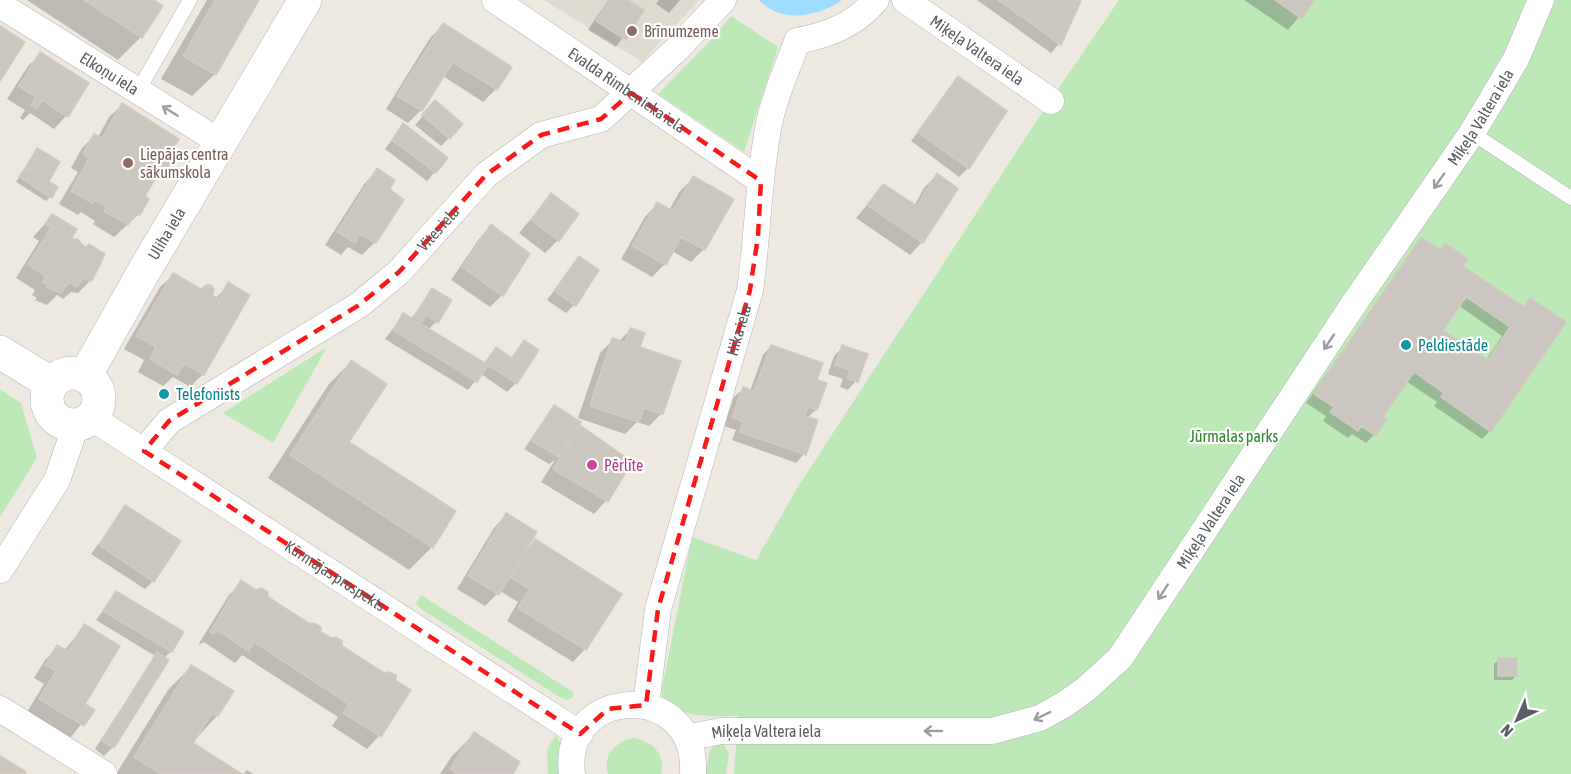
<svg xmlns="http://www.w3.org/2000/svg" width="1571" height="774" font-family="'Asap Condensed',sans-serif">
  <rect width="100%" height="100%" fill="#eee9e0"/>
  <path fill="#e0dbd0" d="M544 0H699L642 62Z"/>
  <path fill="#bde9b9" d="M1119 0H1571V774H734L738 716C712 716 676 720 661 694L692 537 756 560 799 485 1039 117Z
    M731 16 778 47 744 152 658 94 713 38Z
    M327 347 273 443 223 413Z
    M0 389 21 403 37 458 0 517Z
    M421 595 573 692V697L568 700 561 698 421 609 416 603Z
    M556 735 563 748 562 774H548L547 749Z
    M634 738C652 741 666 754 661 774H608C602 755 616 741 634 738Z
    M720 739 729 753 726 774H705L710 750Z"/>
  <path fill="#9eddff" d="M759 0H842C818 17 781 24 759 0Z"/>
  <path fill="#0003" fill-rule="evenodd" d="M27 0H151L141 37 118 60Z
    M207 0H257L215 74 192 96 161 79Z
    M608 0H625L642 11 616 47 588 30Z
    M659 0H680L669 13 656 4Z
    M977 0H1077L1079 1 1059 44 1051 53Z
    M1244 0H1313L1288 30Z
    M443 25 496 89 483 102 443 76 421 110 408 123 386 109 430 38Z
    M41 54 66 116 54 129 30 113 23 120 20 118 25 110 7 99 28 66Z
    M958 78 1005 112 968 168 959 177 911 141Z
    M122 105 169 152 165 169 151 183 143 197 139 214 114 237 93 224 95 221 81 212 78 215 59 204 78 172 71 168 82 148 95 135 98 137 109 117Z
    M427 111 449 138 441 146 415 125Z
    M403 125 446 159 427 181 385 149Z
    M34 154 58 162 47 181 50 197 46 201 16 182Z
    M378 170 388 189 375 242 362 255 348 247 341 255 325 245 365 183Z
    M937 175 922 242 910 255 856 218 883 186 914 206 924 188Z
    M693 178 704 249 691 262 672 251 665 264 652 277 621 259 645 217 657 204 669 210 680 191Z
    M551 195 558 240 545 253 519 233Z
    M52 216 91 280 78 293 71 292 63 299 57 295 47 305 35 300 37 298 32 295 35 290 16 278 39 241 33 237Z
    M491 226 502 295 490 307 451 280 479 239Z
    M1421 239 1522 308 1530 300 1490 431 1482 439 1434 406 1437 402 1406 381 1381 418 1374 435 1366 443 1352 434 1348 438 1323 421 1326 416 1306 403ZM1458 305 1502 336 1486 360 1441 330Z
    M579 258 574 305 566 313 547 300Z
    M173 275 215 299 229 284 203 374 190 387 173 377 163 386 138 372 144 360 124 349 160 287Z
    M432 289 436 322 428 330 483 364 496 349 511 358 525 342 516 383 507 392 481 374 468 390 385 339 404 314 411 319Z
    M630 330 662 413 649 426 637 422 625 434 578 418 600 353 613 340 618 342Z
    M771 346 816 381V410L807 418 804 454 796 463 732 440 736 430 724 426 734 397 743 389 750 391 763 355Z
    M843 347 866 355 856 381 848 390 840 387 843 379 828 374 834 356Z
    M351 362 347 443 432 547 409 570 268 478 329 384Z
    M554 407 572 435 580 427 630 462 606 501 594 514 541 482 555 460 549 464 524 449Z
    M126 507 153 581 145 589 91 554Z
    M506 515 525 552 535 541 585 649 573 662 507 621 518 602 500 591 485 606 457 589 494 528Z
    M242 582 384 675 379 736 367 749 332 726 338 717 242 655 235 663 204 642 198 645 229 595Z
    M116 593 171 651 164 658 113 747 104 756 95 749 155 656 96 620Z
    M84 626 83 705 93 710 70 738 27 712 44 684 34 678 45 660 58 647 64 651Z
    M1498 660 1516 676 1512 680H1494V664Z
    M191 667 217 716 191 744 239 774H116L168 690Z
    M474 734 511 774H440L452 756Z
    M247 770 254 774H243Z"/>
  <path fill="#cbc6bf" stroke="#d3cabe" stroke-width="1.5" fill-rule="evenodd" d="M84 0H154L163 6 142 38Z
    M215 0H259L216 75 183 56Z
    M609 0H628L644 10 626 40 596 21Z
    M998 0H1080L1081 1 1061 45Z
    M1275 0H1314L1302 19Z
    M443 23 512 67 497 90 453 62 422 111 397 96Z
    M0 26 25 42 0 81Z
    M40 52 89 83 68 117 42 100 37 109 31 105 36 97 19 86Z
    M958 76 1007 111 969 169 918 132Z
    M435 100 463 124 450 139 422 115Z
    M122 103 179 139 171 152 176 154 166 170 162 168 145 196 149 199 140 215 136 213 128 225 104 211 107 207 94 200 92 203 71 191 89 158 83 154 94 134 102 138Z
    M403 123 448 158 436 173 392 140Z
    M37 148 49 155 38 174 26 167Z
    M49 155 60 162 49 181 38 174Z
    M26 167 58 187 52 198 19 177Z
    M377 168 395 180 390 189 404 200 376 243 360 234 355 243 337 232Z
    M937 173 958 189 923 243 867 205 883 184 917 206Z
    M693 176 734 199 705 250 681 237 666 265 632 246 657 202 673 211Z
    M551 193 579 214 559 241 531 220Z
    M52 214 77 229 71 239H77L86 248 89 244 105 254 92 281 83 279 77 287 69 282 61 293 47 287 48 285 43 282 46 277 28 264 51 228 45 224Z
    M491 224 530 254 503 296 462 267Z
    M1421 237 1440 250 1445 243 1468 259 1463 266 1524 307 1530 298 1566 322 1491 432 1441 397 1444 393 1414 372 1383 417 1387 419 1376 436 1361 426 1358 431 1330 412 1334 407 1314 394ZM1466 297 1510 327 1488 360 1443 330Z
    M579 256 599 270 576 306 554 291Z
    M173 273 201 289 206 285H211L214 289 213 296 219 299 228 282 250 295 204 375 184 363 177 375 150 359 156 347 136 336Z
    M432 288 452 300 438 323 426 315 422 322 414 317Z
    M403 313 488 365 477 382 393 330Z
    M630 328 645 333 640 347 681 361 663 414 644 408 639 422 590 406 612 338 625 342Z
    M524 340 539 350 517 384 485 363 496 347 512 358Z
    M771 345 823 363 817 380 827 383 817 410 808 407 805 416 818 420 806 455 740 432 743 422 732 417 743 387 754 391Z
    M842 345 868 354 858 382 847 378 850 370 835 365Z
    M351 360 387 384 349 442 456 511 433 548 290 455Z
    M554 405 581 422 559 457 531 440Z
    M580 425 632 462 608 502 553 469Z
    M125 505 181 541 154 582 99 545Z
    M506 513 537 532 499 595 468 576Z
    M535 539 622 594 586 650 518 608 530 589 511 578Z
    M241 580 256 590 261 588 268 592V597L310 624 314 623 321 627V632L331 638 336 637 342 641V646L384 673 389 672 396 675V681L411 690 381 737 343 713 349 704 254 642 249 651 217 630 214 634 210 632Z
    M116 591 184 632 172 652 103 611Z
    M84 624 120 646 85 704 95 710 84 726 39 699 56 671 45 665 57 645 68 651Z
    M157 652 169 660 114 748 102 741Z
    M1498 658H1517V676H1498Z
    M191 665 234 691 218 716 212 713 193 743 242 774H161L134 757Z
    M474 732 520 762 513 774H459L450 769Z
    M0 756 25 771 26 774H0Z"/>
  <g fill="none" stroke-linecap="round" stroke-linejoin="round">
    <defs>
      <path id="lane" d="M138 91 190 0
        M1472 133 1571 198"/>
      <g id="street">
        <path id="s1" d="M495 0 761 181"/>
        <path id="s2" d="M905 0 1051 101"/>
        <path id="s3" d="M0 5 220 142"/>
        <path id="s4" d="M92 418 580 734"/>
        <path id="s5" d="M144 451 169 421 359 305 399 272 486 175 541 135 601 119 677 49 723 0"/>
        <path d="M0 570 57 480 76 425"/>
        <path id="s6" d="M646 705 658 609 750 290C758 235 758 179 769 124 774 96 788 68 797 41 828 35 855 25 876 0"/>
        <path d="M0 709 104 774"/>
        <path id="s7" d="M687 738 721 731H992L1040 718 1065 704 1086 689 1120 658 1353 305 1472 133 1516 59 1541 0"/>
        <path d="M572 774C560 686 698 678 693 774"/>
      </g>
      <g id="secondary">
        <path d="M0 352 52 384"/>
        <circle cx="73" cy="399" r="26"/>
        <path id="s8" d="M85 376 144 271 305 0"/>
      </g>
    </defs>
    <use href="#lane" stroke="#b3b8bc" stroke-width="15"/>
    <use href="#street" stroke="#b3b8bc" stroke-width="27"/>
    <use href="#secondary" stroke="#b4b9bf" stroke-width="34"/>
    <use href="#lane" stroke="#fff" stroke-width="14"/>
    <use href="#street" stroke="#fff" stroke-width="26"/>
    <use href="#secondary" stroke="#fff" stroke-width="33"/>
  </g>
  <defs><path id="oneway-shaft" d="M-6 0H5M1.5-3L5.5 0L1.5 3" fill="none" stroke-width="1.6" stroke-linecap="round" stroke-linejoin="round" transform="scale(1.5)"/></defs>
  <g stroke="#9b9ea1">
    <use href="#oneway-shaft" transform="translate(170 111) rotate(-148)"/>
    <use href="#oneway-shaft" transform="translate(1439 181) rotate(125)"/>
    <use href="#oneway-shaft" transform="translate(1329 342) rotate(124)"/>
    <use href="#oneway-shaft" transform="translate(1163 592) rotate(123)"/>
    <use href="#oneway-shaft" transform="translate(1042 716) rotate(154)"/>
    <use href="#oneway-shaft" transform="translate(933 731) rotate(180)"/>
  </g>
  <path fill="none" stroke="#fb1819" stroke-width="4.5" stroke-dasharray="12 8" stroke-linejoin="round" d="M631 93 761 181 758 236 750 290 658 609 646 705 608 709 580 734 144 451 169 421 359 305 399 272 486 175 541 135 601 119Z"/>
  <g fill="#8d6e63" stroke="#fff" stroke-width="2">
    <circle cx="632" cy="31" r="6"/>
    <circle cx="128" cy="163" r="6"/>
  </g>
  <g fill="#0f9aa8" stroke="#fff" stroke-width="2">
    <circle cx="1406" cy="345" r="6"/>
    <circle cx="164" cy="394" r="6"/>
  </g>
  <circle fill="#d1479c" stroke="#fff" stroke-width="2" cx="592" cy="465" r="6"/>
  <g text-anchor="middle" stroke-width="4.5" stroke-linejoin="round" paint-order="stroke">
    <g font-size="16" fill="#785e54" stroke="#fff" text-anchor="start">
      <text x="644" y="37">Brīnumzeme</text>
      <text x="140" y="160">Liepājas centra<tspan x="140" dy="18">sākumskola</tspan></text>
    </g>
    <g font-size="16" fill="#595e63" stroke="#fff">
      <text dy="6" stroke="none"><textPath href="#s2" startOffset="88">Miķeļa Valtera iela</textPath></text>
      <text dy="6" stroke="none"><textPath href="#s3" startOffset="129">Elkoņu iela</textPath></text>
      <text dy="6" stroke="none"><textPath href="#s1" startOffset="160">Evalda Rimbenieka iela</textPath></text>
      <text dy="6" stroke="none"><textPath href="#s7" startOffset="1106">Miķeļa Valtera iela</textPath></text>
      <text dy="6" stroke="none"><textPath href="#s5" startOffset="372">Vites iela</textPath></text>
      <text dy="6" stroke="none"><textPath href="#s8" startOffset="164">Uliha iela</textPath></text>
      <text dy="6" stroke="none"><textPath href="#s6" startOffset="387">Hika iela</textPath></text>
      <text dy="6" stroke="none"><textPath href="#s7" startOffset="620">Miķeļa Valtera iela</textPath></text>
      <text dy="6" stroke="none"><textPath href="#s4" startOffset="290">Kūrmājas prospekts</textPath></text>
      <text dy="6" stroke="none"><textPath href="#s7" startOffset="80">Miķeļa Valtera iela</textPath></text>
    </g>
    <g font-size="16" fill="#0d838f" stroke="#fff" text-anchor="start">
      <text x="1418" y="351">Peldiestāde</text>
      <text x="176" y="400">Telefonists</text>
    </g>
    <g font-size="16" fill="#2d822a" stroke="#fff">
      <text x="1234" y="442">Jūrmalas parks</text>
    </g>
    <g font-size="16" fill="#b23c85" stroke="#fff" text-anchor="start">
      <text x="604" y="471">Pērlīte</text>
    </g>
  </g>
  <g transform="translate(1517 720) rotate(224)" stroke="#ffffff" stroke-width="4.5" paint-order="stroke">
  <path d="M0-4.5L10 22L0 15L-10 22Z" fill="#595e63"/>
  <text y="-9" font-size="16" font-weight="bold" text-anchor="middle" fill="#595e63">N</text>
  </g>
</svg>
